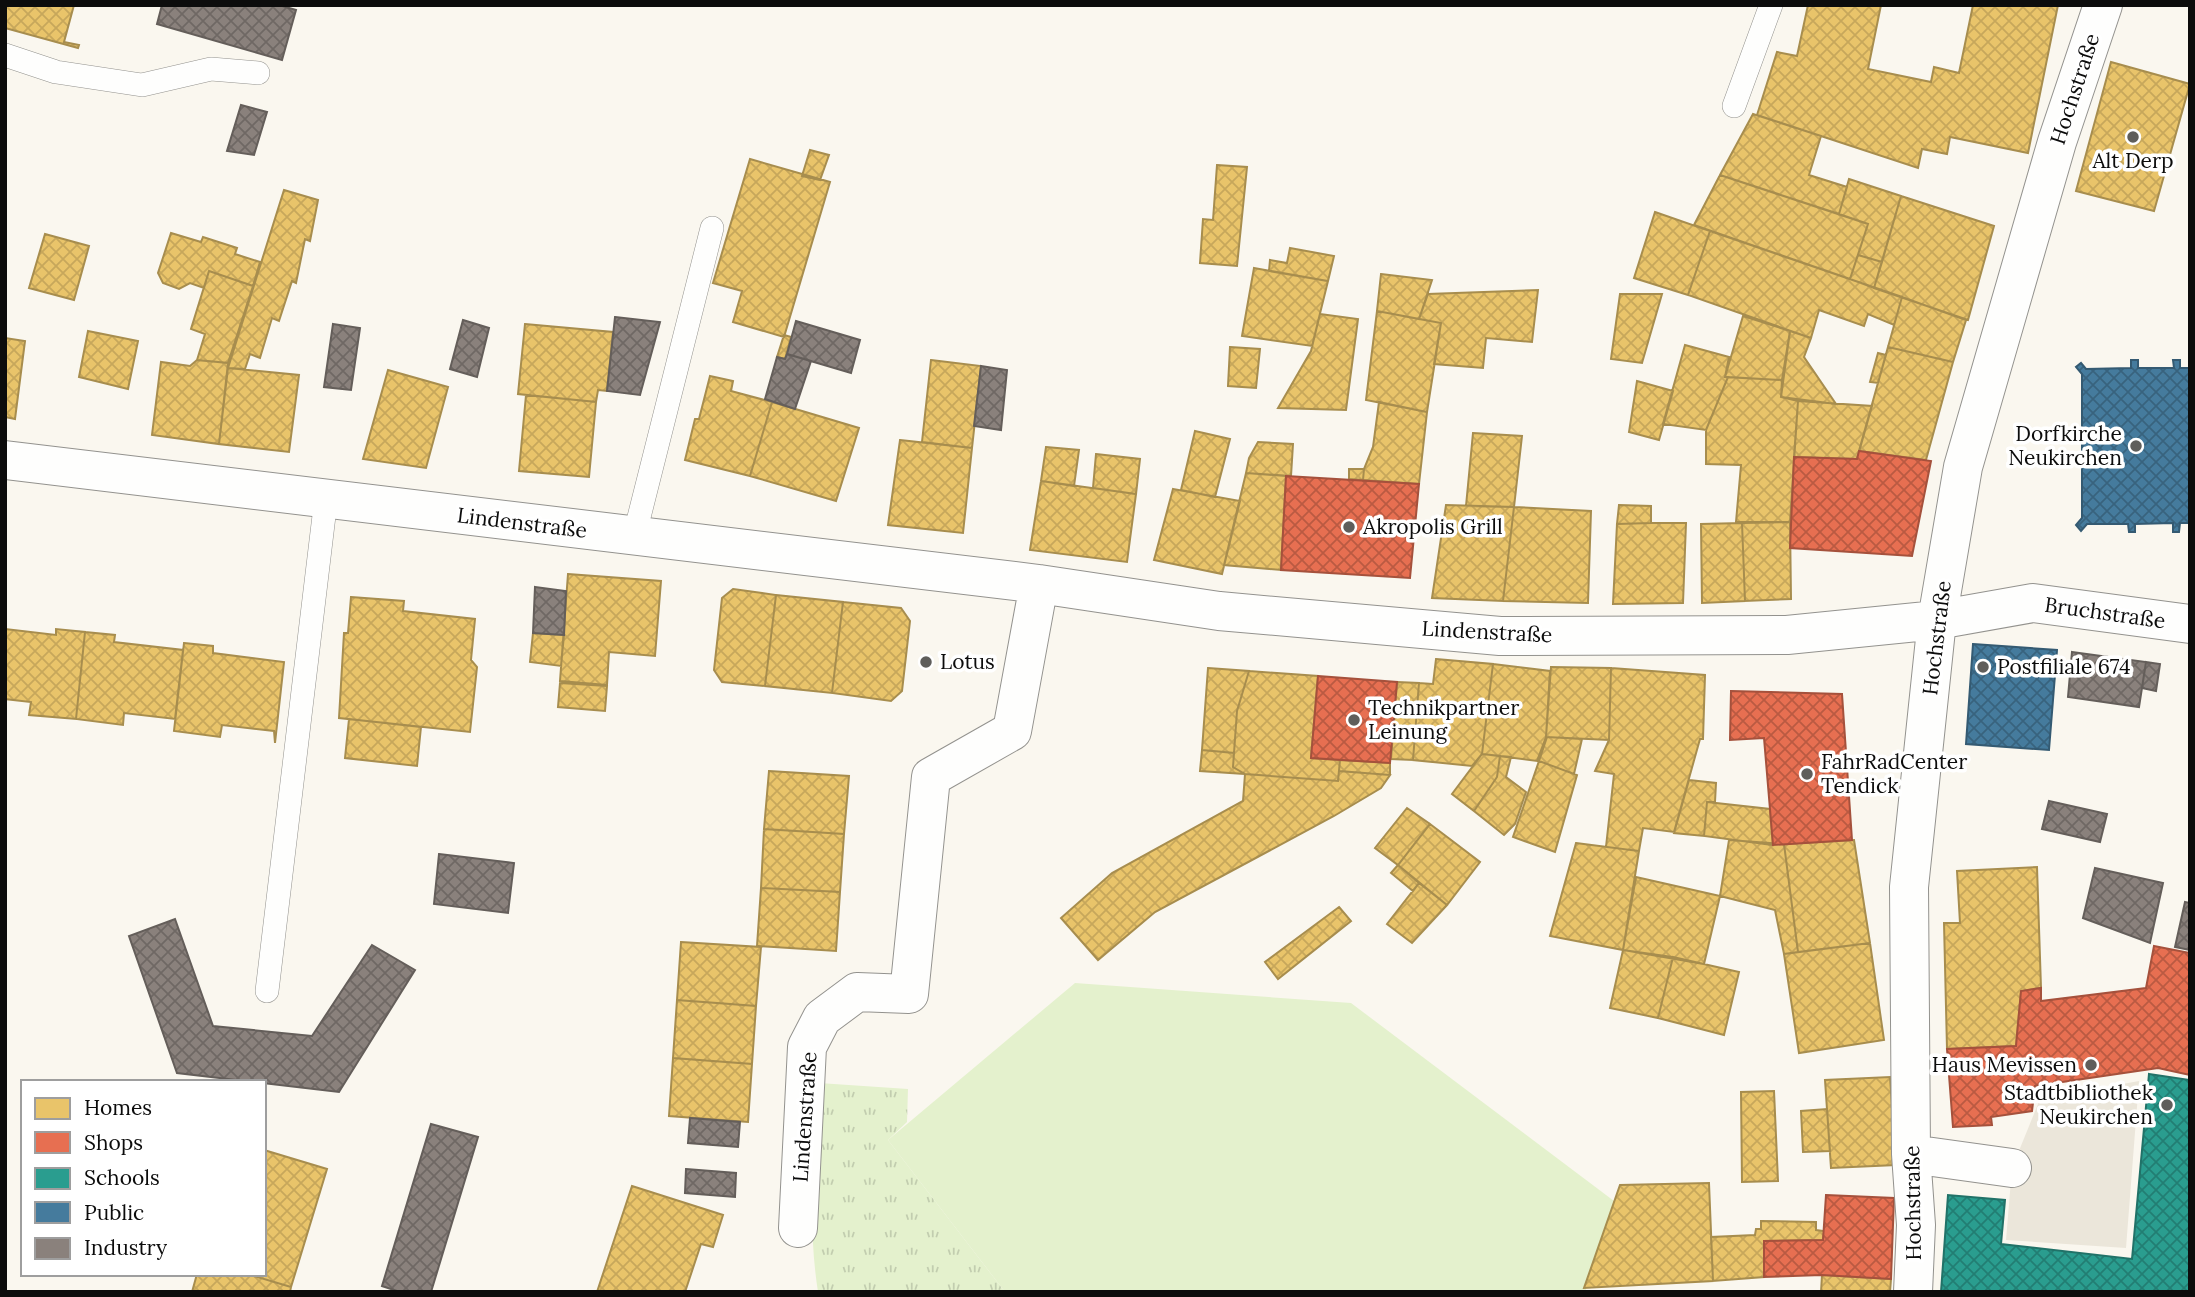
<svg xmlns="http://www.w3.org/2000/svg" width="2195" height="1297" font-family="Lora,serif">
  <defs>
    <pattern id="grass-tufts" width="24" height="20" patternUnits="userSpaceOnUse" patternTransform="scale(1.75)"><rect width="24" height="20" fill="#e4f1cd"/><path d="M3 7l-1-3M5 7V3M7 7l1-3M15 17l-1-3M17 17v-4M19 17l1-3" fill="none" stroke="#c2cdaf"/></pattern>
    <pattern id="homes-cross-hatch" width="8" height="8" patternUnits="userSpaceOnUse" patternTransform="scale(1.75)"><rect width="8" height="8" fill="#e9c46a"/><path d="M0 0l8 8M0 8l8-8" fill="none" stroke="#c7a75b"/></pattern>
    <pattern id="shops-cross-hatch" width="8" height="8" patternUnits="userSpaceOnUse" patternTransform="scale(1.75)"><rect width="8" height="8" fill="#e76f51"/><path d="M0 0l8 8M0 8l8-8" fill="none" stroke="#ba5a42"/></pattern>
    <pattern id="schools-cross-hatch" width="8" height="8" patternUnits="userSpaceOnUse" patternTransform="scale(1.75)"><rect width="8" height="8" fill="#2a9d8f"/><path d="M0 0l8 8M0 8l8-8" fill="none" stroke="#227e73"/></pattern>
    <pattern id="public-cross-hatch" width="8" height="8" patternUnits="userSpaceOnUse" patternTransform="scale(1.75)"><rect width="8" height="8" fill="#457b9d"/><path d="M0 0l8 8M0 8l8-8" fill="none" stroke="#38637e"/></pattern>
    <pattern id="industry-cross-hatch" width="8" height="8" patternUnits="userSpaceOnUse" patternTransform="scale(1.75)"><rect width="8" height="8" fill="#8a817c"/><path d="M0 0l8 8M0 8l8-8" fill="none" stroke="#6f6864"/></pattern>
  </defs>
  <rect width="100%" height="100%" fill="#faf7ef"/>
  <path fill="url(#grass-tufts)" d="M819 1083 908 1089 907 1122 888 1140 1005 1292H818C807 1222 814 1154 819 1083Z"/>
  <path fill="#e4f1cd" d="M1075 983 1351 1003 1618 1204 1585 1292H1005L888 1140Z"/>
  <path fill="#ebe6da" d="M2139 1081 2126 1248 2006 1240 2012 1168 2040 1099Z"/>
  <path fill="url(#homes-cross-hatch)" stroke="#a78d4e" stroke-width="2" d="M5 5H74L64 42 79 45 78 48 5 28Z
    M1808 5H1881L1868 69 1931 82 1934 67 1959 73 1973 5H2058L2028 153 1950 137 1947 154 1922 149 1918 168 1757 115 1777 52 1797 56Z
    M2111 62 2190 84 2154 211 2076 191Z
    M1753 114 1821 136 1809 175 1847 187 1839 214 1720 175Z
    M810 150 829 155 820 180 802 176Z
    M750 159 830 182 784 337 733 322 742 291 713 283Z
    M1217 165 1247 167 1237 266 1200 263 1203 219 1213 220Z
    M1720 175 1868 224 1850 279 1694 225Z
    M1849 179 1901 196 1882 262 1858 255 1868 224 1839 214Z
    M284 190 318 200 310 241 305 239 296 283 292 281 279 321 272 318 260 358 250 354 245 369 228 368Z
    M1901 196 1994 226 1968 320 1874 288Z
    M1655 212 1710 231 1688 295 1634 278Z
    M1710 231 1902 297 1894 325 1868 314 1864 326 1819 310 1811 338 1688 295Z
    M171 233 201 242 203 237 237 248 235 254 260 262 253 286 209 271 204 288 190 283 179 289 163 283 158 273Z
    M45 234 89 246 74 300 29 288Z
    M1290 248 1334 256 1328 281 1269 271 1270 260 1287 263Z
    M1858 255 1882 262 1874 288 1850 279Z
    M1254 268 1328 281 1312 346 1242 336Z
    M209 271 253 286 228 363 197 360 205 334 191 329Z
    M1381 274 1432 280 1419 319 1377 311Z
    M1538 290 1532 342 1486 338 1483 368 1434 364 1441 323 1419 319 1428 294Z
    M1620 294H1662L1642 363 1611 359Z
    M1902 297 1966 320 1953 362 1888 347Z
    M1377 311 1441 323 1427 412 1366 400Z
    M1320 314 1358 319 1346 410 1278 408 1311 351Z
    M1743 316 1790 331 1782 380 1725 377Z
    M525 324 613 332 607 391 598 390 596 402 518 394Z
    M88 331 138 341 128 389 79 377Z
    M1790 331 1811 338 1804 357 1836 404 1781 397Z
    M784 335 791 337 785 359 777 357Z
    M5 338 25 341 15 419 5 417Z
    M1685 345 1729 357 1725 377H1728L1706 430 1663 424Z
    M1230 347 1260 349 1256 388 1228 386Z
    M1888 347 1953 362 1926 460 1859 451Z
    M1878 353 1886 355 1878 383 1870 382Z
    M197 360 228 363 219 444 152 435 161 362 190 366Z
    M931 360 981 366 972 448 922 442Z
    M228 368 299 375 289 452 219 444Z
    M388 370 448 387 426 468 363 459Z
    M710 376 733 381 731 391 772 402 750 476 685 460 695 419H699Z
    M1728 377 1782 380 1781 397 1798 401 1790 522H1736L1741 465 1706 464V430Z
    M1637 381 1673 391 1659 440 1629 432Z
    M526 395 596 402 589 477 519 471Z
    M1798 401 1872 406 1857 459 1794 457Z
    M772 402 859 428 836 501 750 476Z
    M1379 402 1427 412 1419 484 1363 480 1364 469 1373 447Z
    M1195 431 1230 439 1215 497 1181 490Z
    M1473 433 1522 436 1514 507 1466 506Z
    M900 440 972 448 963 533 888 525Z
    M1258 442 1293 444 1291 476 1246 473 1249 458Z
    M1046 447 1079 450 1074 486 1041 481Z
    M1096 454 1140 459 1136 494 1093 488Z
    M1349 469H1364L1363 480 1349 479Z
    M1246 473 1286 476 1281 570 1224 565Z
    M1041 481 1136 494 1127 562 1030 550Z
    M1173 489 1240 501 1222 574 1154 560Z
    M1446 505 1514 507 1503 601 1432 598Z
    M1619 505 1651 506V523L1617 524Z
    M1514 507 1591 511 1588 603 1503 601Z
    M1790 522 1791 599 1745 601 1742 523Z
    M1651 523H1686L1683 603 1613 604 1617 524Z
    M1742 523 1745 601 1702 603 1701 524Z
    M568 574 661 581 655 656 609 652 607 685 560 681Z
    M733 589 776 595 765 686 722 682 714 670 722 598Z
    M776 595 843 602 832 693 765 686Z
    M351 597 404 601 403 611 475 619 471 660 477 667 470 732 339 718 344 633H348Z
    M843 602 901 608 910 621 902 691 891 701 832 693Z
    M5 629 56 635V629L85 632 76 719 29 715 31 702 5 699Z
    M85 632 115 635 114 642 183 650 175 719 124 713 123 725 76 719Z
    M533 633 564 635 561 666 530 662Z
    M184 643 213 646V653L284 662 275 743 274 731 222 725 220 737 174 731Z
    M1436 659 1493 664 1482 754 1472 766 1413 760 1419 683 1433 684Z
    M1493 664 1550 671 1546 737 1537 761 1482 754Z
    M1551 667 1611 668 1609 740 1546 737Z
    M1208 668 1249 671 1237 711 1234 753 1202 750Z
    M1611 668 1705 675 1703 739H1700L1674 832 1643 828 1639 851 1606 847 1614 774 1595 771 1609 740Z
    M1249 671 1318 676 1311 758 1340 760 1338 781 1245 774 1233 767 1237 711Z
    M1397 682 1419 683 1413 760 1391 759Z
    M560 683 607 686 605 711 558 707Z
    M349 719 421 727 417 766 345 758Z
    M1547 737 1582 739 1574 774 1539 761Z
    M1202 750 1234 753 1233 767 1245 774 1200 771Z
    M1482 754 1500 756 1497 777 1474 811 1452 794Z
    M1500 756 1511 757 1506 777 1526 792 1515 824 1504 835 1474 811 1497 777Z
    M1340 760 1390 763V775L1339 771Z
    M1539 761 1577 775 1555 852 1513 837Z
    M769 771 849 776 844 834 764 829Z
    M1339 771 1390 775 1381 788 1334 816 1155 912 1098 960 1061 918 1112 873 1243 801 1245 774 1338 781Z
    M1689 780 1716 783 1715 802H1707L1704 836 1674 833Z
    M1707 802 1770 809 1773 845 1704 836Z
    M1407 808 1430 824 1398 865 1375 848Z
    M1430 824 1480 862 1447 905 1398 865Z
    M764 829 844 834 840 892 761 888Z
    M1729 840 1784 844 1798 952 1784 954 1775 910 1720 896Z
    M1854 840 1870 943 1798 952 1784 844Z
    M1576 843 1639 851 1623 950 1550 936Z
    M1398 865 1419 883 1413 891 1391 873Z
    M2037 867 2041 988 2021 991 2016 1046 1947 1049 1944 923H1960L1957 871Z
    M1636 877 1720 896 1704 964 1623 950Z
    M1419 883 1447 905 1412 943 1387 924Z
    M761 888 840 892 836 951 757 946Z
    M1339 907 1351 921 1278 979 1265 962Z
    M681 942 761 947 756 1006 677 1000Z
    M1870 943 1884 1040 1799 1053 1784 954Z
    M1623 950 1673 957 1658 1018 1610 1008Z
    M1673 957 1739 972 1724 1035 1658 1018Z
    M677 1000 756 1006 752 1064 673 1058Z
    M673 1058 752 1064 748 1122 669 1116Z
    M1890 1077 1896 1165 1831 1168 1825 1080Z
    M1774 1091 1778 1181 1742 1182 1741 1092Z
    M1827 1109 1830 1151 1803 1152 1801 1111Z
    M264 1150 327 1169 291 1287 247 1274H264Z
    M1709 1183 1713 1281 1584 1288 1620 1185Z
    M632 1186 723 1215 713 1247 701 1244 685 1292H597Z
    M1761 1221 1816 1222V1230L1824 1231 1823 1240 1764 1241V1277L1713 1281 1711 1237 1755 1235 1756 1229H1761Z
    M197 1274H247L291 1287 290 1292H192Z
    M1822 1275 1891 1279 1890 1292H1821Z"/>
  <path fill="url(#shops-cross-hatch)" stroke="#a5513c" stroke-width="2" d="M1859 451 1931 461 1912 556 1790 548 1794 457 1857 459Z
    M1286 476 1419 484 1410 578 1281 570Z
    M1318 676 1397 682 1390 763 1311 758Z
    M1731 691 1842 694 1852 840 1773 845 1764 738 1730 740Z
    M2154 946 2190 953V1075L2158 1068 2035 1086 2032 1111 1991 1117 1992 1125 1953 1127 1947 1049 2016 1046 2021 991 2041 988V1001L2146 988Z
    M1826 1195 1894 1198 1891 1279 1822 1275 1764 1277V1241L1823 1240Z"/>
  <path fill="url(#schools-cross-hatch)" stroke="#217268" stroke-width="2" d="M2149 1074 2190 1080V1292H1941L1948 1195 2005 1200 2001 1244 2132 1259Z"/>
  <path fill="url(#public-cross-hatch)" stroke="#345a72" stroke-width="2" d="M2131 360H2138V368H2174L2173 360H2180V368H2190V523H2180L2179 532H2173V523L2135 524V532H2129L2128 524H2087L2081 531 2076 525 2082 518V374L2076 367 2081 363 2086 369 2131 368Z
    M1973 644 2057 650 2049 750 1966 744Z"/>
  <path fill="url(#industry-cross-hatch)" stroke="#645e5a" stroke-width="2" d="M162 5H279L296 10 282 60 157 24Z
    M241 105 267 112 254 155 227 151Z
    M615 317 660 322 640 395 607 391Z
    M463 320 489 328 477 377 450 369Z
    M796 321 860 340 851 373 787 354Z
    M333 324 360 328 351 390 324 387Z
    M787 354 811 361 795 409 765 399 777 357 785 359Z
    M981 366 1007 370 1001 430 974 426Z
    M535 587 566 591 564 635 533 633Z
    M2072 652 2146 662 2139 707 2068 697Z
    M2146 662 2160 664 2156 691 2142 688Z
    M2049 801 2107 814 2100 842 2042 829Z
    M439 854 514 863 508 913 434 904Z
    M2095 868 2163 883 2150 943 2083 918Z
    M2185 902 2190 903V950L2175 947Z
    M175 919 213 1026 312 1036 372 945 415 970 339 1092 177 1073 129 936Z
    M690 1118 740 1122 738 1147 688 1143Z
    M431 1124 478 1137 431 1292H400L382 1286Z
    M686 1169 736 1173 735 1197 685 1193Z"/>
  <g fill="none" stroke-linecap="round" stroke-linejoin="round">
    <defs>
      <path id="lane" d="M5 55 56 72 142 85 211 69 258 73
        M1734 106 1771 5
        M634 537 712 228
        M267 991 326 499"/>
      <path id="street" d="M5 460 1039 584 1219 611 1500 636 1787 635 1937 620 2033 603 2190 624
        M1911 1154 2012 1168
        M798 1228 807 1047 822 1018 857 992 909 994 931 777 1012 731 1039 584
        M1913 1292 1916 1225 1911 1154 1909 887 1937 620 1963 467 2057 142 2103 5"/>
    </defs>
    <use href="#lane" stroke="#93928e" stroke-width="24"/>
    <use href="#street" stroke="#93928e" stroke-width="40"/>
    <use href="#lane" stroke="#fefefd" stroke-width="23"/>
    <use href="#street" stroke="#fefefd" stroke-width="38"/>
  </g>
  <g fill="#5f5e5b" stroke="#fff" stroke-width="2.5">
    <circle cx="2133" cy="137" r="7"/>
    <circle cx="2136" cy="446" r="7"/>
    <circle cx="1349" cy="527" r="7"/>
    <circle cx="926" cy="662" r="7"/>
    <circle cx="1983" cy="667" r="7"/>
    <circle cx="1354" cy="720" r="7"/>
    <circle cx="1807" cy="774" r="7"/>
    <circle cx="2091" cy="1065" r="7"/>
    <circle cx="2167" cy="1105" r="7"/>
  </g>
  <g text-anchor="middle" stroke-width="7" stroke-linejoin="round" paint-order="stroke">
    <g font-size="21" fill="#0c0c0c" stroke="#fff">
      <text transform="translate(2075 89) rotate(-72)" y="7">Hochstraße</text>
      <text transform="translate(522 523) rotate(7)" y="7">Lindenstraße</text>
      <text transform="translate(2105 613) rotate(8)" y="7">Bruchstraße</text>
      <text transform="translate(1487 632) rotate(3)" y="7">Lindenstraße</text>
      <text transform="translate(1937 638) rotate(-83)" y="7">Hochstraße</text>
      <text transform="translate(805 1117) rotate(-86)" y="7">Lindenstraße</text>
      <text transform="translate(1913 1203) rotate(-91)" y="7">Hochstraße</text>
    </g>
    <g font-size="21" fill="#0c0c0c" stroke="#fff" text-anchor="start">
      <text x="2133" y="168" text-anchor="middle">Alt Derp</text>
      <text x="2122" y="441" text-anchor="end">Dorfkirche<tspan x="2122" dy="24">Neukirchen</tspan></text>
      <text x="1363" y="534">Akropolis Grill</text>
      <text x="940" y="669">Lotus</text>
      <text x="1997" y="674">Postfiliale 674</text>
      <text x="1368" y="715">Technikpartner<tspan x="1368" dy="24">Leinung</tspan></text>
      <text x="1821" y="769">FahrRadCenter<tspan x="1821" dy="24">Tendick</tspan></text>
      <text x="2077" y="1072" text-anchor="end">Haus Mevissen</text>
      <text x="2153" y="1100" text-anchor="end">Stadtbibliothek<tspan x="2153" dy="24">Neukirchen</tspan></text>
    </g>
  </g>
  <rect width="2195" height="1297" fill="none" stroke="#0c0c0c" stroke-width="14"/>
  <rect x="21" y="1080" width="245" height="196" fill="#ffffff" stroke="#9e9e9e" stroke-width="2"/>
  <rect x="35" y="1098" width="35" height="21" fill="#e9c46a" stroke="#9e9e9e" stroke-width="2"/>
  <text x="84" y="1115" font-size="21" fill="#0c0c0c">Homes</text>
  <rect x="35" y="1132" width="35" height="21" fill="#e76f51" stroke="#9e9e9e" stroke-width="2"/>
  <text x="84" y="1150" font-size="21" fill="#0c0c0c">Shops</text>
  <rect x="35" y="1168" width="35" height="21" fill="#2a9d8f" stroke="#9e9e9e" stroke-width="2"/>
  <text x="84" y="1185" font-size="21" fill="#0c0c0c">Schools</text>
  <rect x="35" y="1202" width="35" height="21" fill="#457b9d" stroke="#9e9e9e" stroke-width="2"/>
  <text x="84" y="1220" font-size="21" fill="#0c0c0c">Public</text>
  <rect x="35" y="1238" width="35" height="21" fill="#8a817c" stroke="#9e9e9e" stroke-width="2"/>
  <text x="84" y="1255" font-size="21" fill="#0c0c0c">Industry</text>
</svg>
